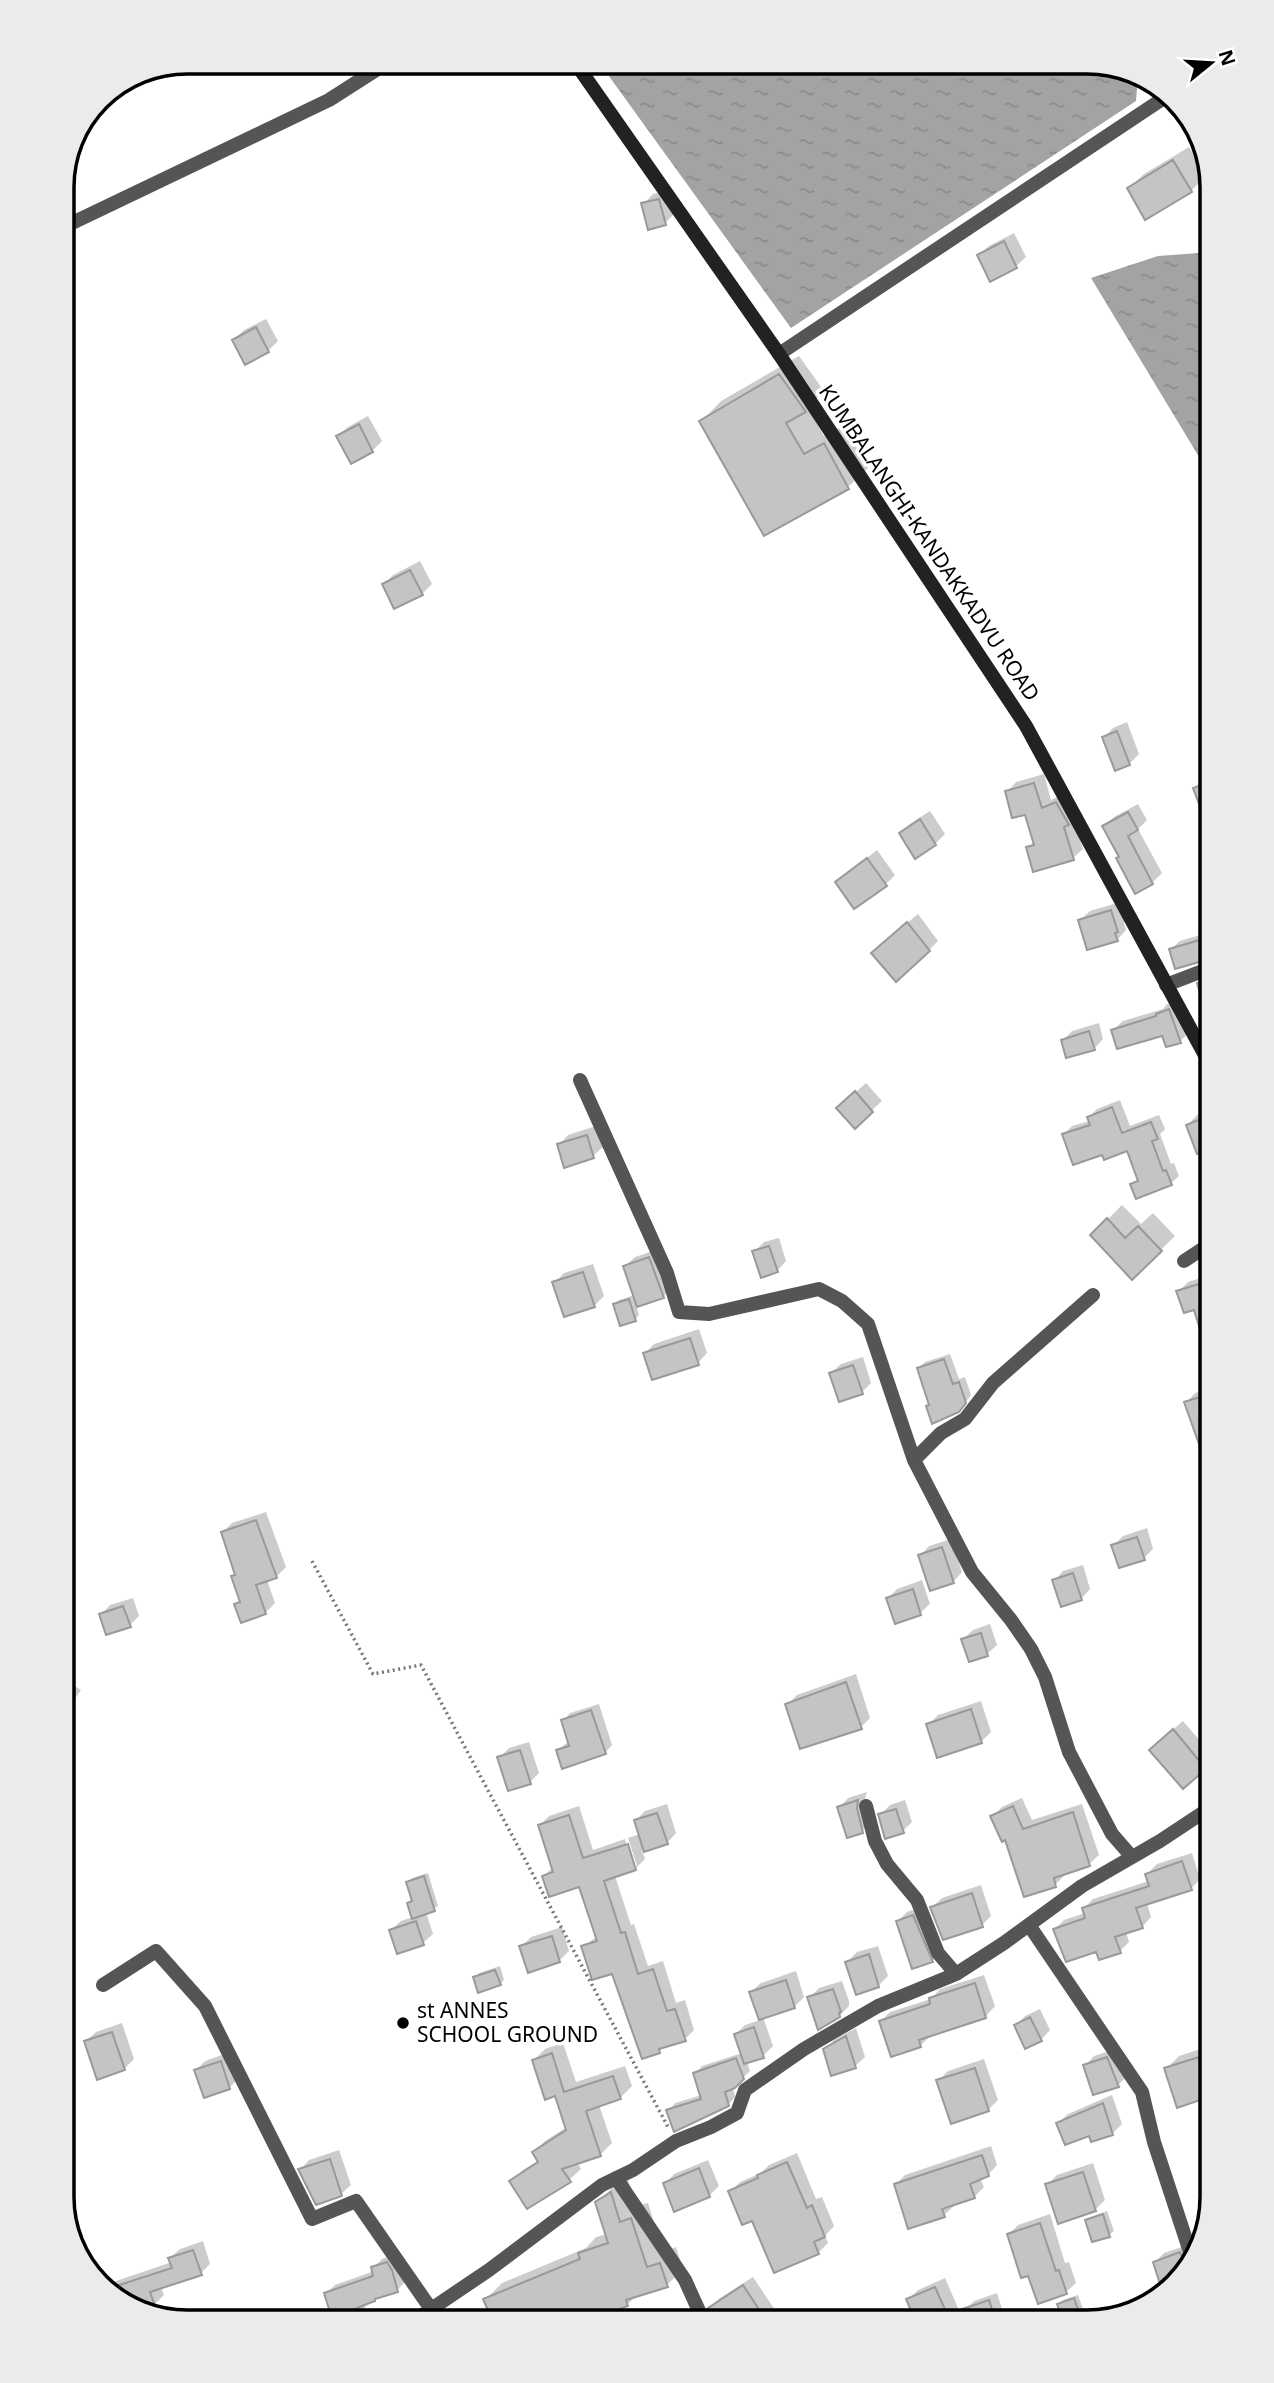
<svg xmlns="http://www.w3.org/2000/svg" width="1274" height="2383" font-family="'Noto Sans',sans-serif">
  <defs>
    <pattern id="water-ripples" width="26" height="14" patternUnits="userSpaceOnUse" patternTransform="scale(1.75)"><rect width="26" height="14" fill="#a3a3a3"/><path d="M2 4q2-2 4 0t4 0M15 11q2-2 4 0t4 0" fill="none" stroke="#8b8b8b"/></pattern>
  </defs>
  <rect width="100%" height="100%" fill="#fff"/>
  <path fill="url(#water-ripples)" d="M598 61 1096 62 1138 76 1136 101 791 328Z
    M1213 252V480L1091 278 1158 256Z"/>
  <path fill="#0003" d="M1189 147 1206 176 1191 191 1129 188 1144 174Z
    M668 190 674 214 665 223 643 204 653 194Z
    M1014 233 1026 257 1016 266 991 279 979 255 989 246Z
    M266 319 278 341 268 351 234 340 244 330Z
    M799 356 824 391 808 407 824 436 844 425 868 468 848 487 702 421 721 401Z
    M368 416 382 441 372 451 338 436 348 427Z
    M420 561 432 584 422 594 384 584 393 575Z
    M1210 657H1213V694L1209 695 1201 667Z
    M1127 722 1139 754 1129 764 1104 737 1113 728Z
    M1044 774 1051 800 1066 793 1083 849 1073 858 1028 848 1035 841 1026 812 1007 792 1016 782Z
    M1213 776V833L1208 835 1201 811 1203 809 1195 788 1204 779Z
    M1138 804 1147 820 1138 829 1162 873 1152 883 1120 856 1104 826 1114 817Z
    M930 811 945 834 935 844 916 857 901 834 910 824Z
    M877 850 895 875 886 884 837 882Z
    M1121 902 1126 921 1124 923 1126 930 1117 940 1080 920 1090 911Z
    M918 914 938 941 929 950 882 944Z
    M1213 931V957L1171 949 1180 941Z
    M1179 1001 1190 1032 1180 1041 1164 1034 1113 1030 1123 1021 1163 1009 1167 1004Z
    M1099 1023 1103 1039 1094 1049 1063 1040 1072 1031Z
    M866 1083 882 1101 855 1126 848 1099Z
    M1120 1100 1130 1126 1159 1115 1165 1129 1160 1134 1171 1164 1174 1163 1179 1176 1171 1183 1132 1184 1139 1178 1128 1149 1103 1153 1064 1134 1072 1126 1090 1121 1089 1117 1097 1109Z
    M1213 1109V1146L1188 1125 1197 1115Z
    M596 1126 603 1147 593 1156 559 1145 568 1135Z
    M1122 1205 1141 1224 1153 1213 1175 1236 1133 1277 1092 1235Z
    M779 1238 786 1261 777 1271 754 1252 764 1242Z
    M659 1249 673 1286 664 1296 636 1305 639 1315 635 1319 615 1305 619 1300 635 1295 625 1266 635 1257Z
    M593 1264 604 1296 594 1306 554 1283 564 1273Z
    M1213 1274V1339L1195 1308 1178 1292 1188 1282Z
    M699 1329 707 1353 698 1363 645 1353 654 1344Z
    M950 1354 959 1379 965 1377 971 1395 965 1403 928 1406 930 1404 919 1368 925 1362Z
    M863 1357 871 1383 862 1392 831 1373 841 1364Z
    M1213 1387V1459L1186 1403 1195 1393Z
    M266 1512 286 1567 276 1577 267 1580 275 1603 265 1613 236 1604 241 1600 233 1576 237 1573 223 1532 232 1523Z
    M1147 1528 1153 1549 1144 1558 1113 1546 1123 1536Z
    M951 1539 962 1572 953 1582 920 1556 929 1546Z
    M1083 1565 1090 1589 1081 1599 1054 1581 1063 1571Z
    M922 1580 930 1604 920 1613 896 1622 888 1598 897 1589Z
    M133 1598 139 1616 130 1625 101 1615 110 1605Z
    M990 1624 997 1645 987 1654 963 1639 973 1630Z
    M856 1674 870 1718 861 1727 787 1705 797 1695Z
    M61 1677 81 1690 61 1718Z
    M981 1701 991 1732 981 1742 928 1725 938 1715Z
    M599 1704 612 1745 605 1753 558 1750 569 1741 563 1721 570 1713Z
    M1183 1721 1213 1756V1760L1184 1787 1161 1740Z
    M529 1742 539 1773 530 1782 499 1758 509 1748Z
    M867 1792 865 1798 872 1822 862 1831 839 1808 848 1798Z
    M1022 1798 1032 1820 1082 1804 1099 1855 1089 1864 1064 1873 1065 1875 1055 1885 1006 1838 992 1817 1002 1807Z
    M905 1800 912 1822 903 1831 880 1815 890 1805Z
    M667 1804 676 1833 667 1843 642 1851 645 1859 635 1869 615 1876 631 1925 634 1924 648 1966 663 1961 676 2003 685 2000 694 2030 685 2039 665 2046 659 2051 613 1971 583 1947 597 1936 580 1885 544 1876 553 1867 540 1825 549 1816 579 1806 593 1850 625 1839 633 1866H637L628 1838 640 1834 635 1821 645 1811Z
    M1192 1853 1200 1879 1191 1889 1147 1903 1151 1917 1142 1927 1126 1932 1129 1942 1120 1951 1097 1950 1055 1929 1064 1920 1085 1913 1084 1908 1093 1899 1149 1881 1147 1874 1157 1864Z
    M428 1873 438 1906 426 1912 433 1934 423 1943 391 1930 401 1921 413 1917 409 1903 413 1899 408 1883 412 1878Z
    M981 1885 991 1916 982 1925 932 1907 942 1898Z
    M922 1907 942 1951 932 1961 898 1921 907 1912Z
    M562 1927 569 1951 560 1960 529 1970 521 1947 531 1937Z
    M878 1946 888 1976 878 1986 847 1962 857 1952Z
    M500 1966 504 1980 500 1984 475 1977 479 1973Z
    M796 1971 804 1997 794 2007 763 2017 773 2046 763 2056 747 2062 750 2071 733 2087 735 2097 728 2105 668 2111 675 2103 702 2095 695 2074 702 2066 742 2053 736 2034 745 2025 760 2020 751 1992 761 1983Z
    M984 1975 995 2006 986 2016 929 2034 930 2036 920 2046 881 2021 890 2012 931 1999 940 1989Z
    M842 1981 849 2001V2006L839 2016 809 1998 819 1988Z
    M1040 2009 1050 2030 1041 2040 1016 2025 1025 2016Z
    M122 2023 134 2059 124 2069 86 2041 96 2032Z
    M856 2028 865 2057 855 2066 825 2050 834 2040Z
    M563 2043 576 2082 625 2066 632 2086 620 2098 599 2105 612 2143 600 2155 577 2162 581 2169 569 2180 511 2181 523 2170 539 2160 534 2152 545 2141 567 2127 557 2094 534 2060 545 2049Z
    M1213 2045V2093L1211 2094 1166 2069 1179 2056Z
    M1116 2049 1127 2076 1118 2085 1085 2066 1094 2056Z
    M230 2052 239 2078 229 2088 196 2070 205 2061Z
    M984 2059 998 2100 988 2110 938 2081 948 2071Z
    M1112 2095 1122 2124 1112 2134 1058 2123 1068 2114Z
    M991 2146 997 2165 988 2175 980 2178 984 2187 974 2197 953 2204 954 2206 944 2215 896 2184 905 2175Z
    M339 2150 351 2185 341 2194 300 2170 309 2160Z
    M797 2153 816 2199 822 2197 834 2226 825 2236 828 2243 818 2253 753 2218 730 2192 740 2182 761 2173 769 2165Z
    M708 2160 719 2186 709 2196 665 2184 674 2174Z
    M1093 2163 1105 2200 1095 2210 1047 2185 1057 2175Z
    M627 2177 637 2206 648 2203 663 2252 676 2247 683 2269 667 2285 637 2295 627 2305 611 2310 615 2322H495L485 2300 502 2283 586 2248 596 2237 607 2234 597 2203 614 2186Z
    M1107 2211 1114 2231 1109 2235 1094 2240 1087 2221 1091 2217Z
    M1050 2214 1065 2263 1069 2262 1076 2283 1066 2292 1030 2274 1009 2234 1018 2225Z
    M203 2241 210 2264 201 2273 161 2287 164 2295 154 2305 142 2309 116 2300 104 2285 172 2262 170 2258 180 2249Z
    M1190 2244 1192 2266 1181 2275 1161 2282 1155 2262 1164 2253Z
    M396 2254 406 2281 397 2290 364 2304 368 2316 363 2322H335L326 2294 335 2285 374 2271 373 2268 382 2259Z
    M753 2277 783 2322H719L710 2308 720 2298Z
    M945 2278 958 2308 948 2318 909 2299 918 2290Z
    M997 2293 1004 2315 1011 2312 1015 2322H972L966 2309 974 2301Z
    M1078 2295 1083 2309 1079 2313 1059 2304 1063 2300Z
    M872 2311 879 2322H857Z"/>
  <path fill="#c4c4c4" stroke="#999" stroke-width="2" d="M1173 160 1192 192 1145 220 1127 188Z
    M659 199 666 225 648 230 641 203Z
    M1004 241 1017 268 990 282 977 255Z
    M256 327 269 352 245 365 232 340Z
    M779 374 806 412 786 423 804 454 824 443 849 489 764 536 699 421Z
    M359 424 373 452 351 464 336 436Z
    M410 570 423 595 394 609 382 584Z
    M1117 731 1130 765 1115 771 1102 737Z
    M1213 781V836H1211L1193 788Z
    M1034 783 1042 808 1056 802 1069 825 1064 827 1074 860 1033 872 1026 847 1034 845 1025 815 1012 818 1005 791Z
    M1128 812 1138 830 1128 836 1153 884 1135 894 1116 858 1119 857 1102 826Z
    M920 819 936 845 915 859 899 833Z
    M867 858 887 886 854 909 835 882Z
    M1111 910 1118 932 1115 933 1118 941 1087 950 1078 920Z
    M907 922 930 951 896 982 871 953Z
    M1213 936V958L1175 969 1169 949Z
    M1213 977V1020L1208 1021 1197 983Z
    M1169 1009 1181 1043 1166 1047 1162 1036 1117 1049 1111 1030 1156 1016V1014Z
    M1089 1031 1095 1050 1066 1058 1061 1040Z
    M855 1091 873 1112 855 1129 836 1108Z
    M1112 1107 1122 1133 1151 1122 1158 1139 1152 1141 1163 1171 1166 1170 1172 1185 1136 1199 1130 1184 1138 1181 1127 1151 1104 1160 1102 1155 1073 1165 1062 1134 1090 1125 1087 1117Z
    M1213 1114V1148L1197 1154 1186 1125Z
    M587 1135 594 1158 564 1168 557 1144Z
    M1107 1218 1125 1238 1138 1226 1162 1251 1132 1280 1090 1235Z
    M769 1246 778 1272 761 1278 752 1251Z
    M649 1257 664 1298 637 1307 623 1266Z
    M583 1272 595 1307 564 1317 552 1282Z
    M1209 1281 1213 1294V1358H1209L1194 1310 1184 1313 1176 1291Z
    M629 1299 636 1321 620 1326 613 1304Z
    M690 1338 699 1365 652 1380 643 1353Z
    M944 1359 953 1384 959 1382 966 1403 959 1412 932 1424 926 1406 929 1405 917 1368Z
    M853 1365 863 1394 839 1402 829 1373Z
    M1213 1393V1474L1210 1475 1184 1402Z
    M256 1520 277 1578 256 1585 266 1614 241 1623 234 1604 240 1602 231 1576 235 1575 221 1532Z
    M1137 1537 1145 1560 1119 1568 1111 1545Z
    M942 1547 954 1583 930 1591 918 1555Z
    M1073 1573 1082 1600 1061 1607 1052 1580Z
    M913 1589 921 1615 895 1624 886 1598Z
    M123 1606 131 1627 106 1635 99 1614Z
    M981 1633 988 1656 969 1662 961 1639Z
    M846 1682 862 1729 800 1749 785 1704Z
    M971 1709 982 1743 937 1758 926 1724Z
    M591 1710 606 1754 562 1769 556 1750 569 1746 561 1720Z
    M1173 1729 1206 1769 1183 1789 1149 1750Z
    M520 1750 531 1784 508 1791 497 1757Z
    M858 1800 857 1808 863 1833 847 1838 837 1807Z
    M1013 1806 1023 1829 1073 1812 1090 1866 1054 1878 1056 1887 1024 1897 1005 1840 1002 1842 990 1816Z
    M896 1809 904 1833 885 1839 878 1814Z
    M657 1813 668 1844 644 1852 634 1820Z
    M569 1815 583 1858 628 1844 636 1870 604 1881 621 1933 625 1932 638 1974 653 1969 667 2011 675 2009 686 2041 659 2049 660 2053 642 2059 612 1974 592 1980 581 1946 597 1941 579 1887 549 1897 542 1876 553 1872 538 1825Z
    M1182 1861 1192 1890 1136 1908 1143 1928 1115 1937 1121 1953 1099 1960 1096 1952 1066 1962 1053 1929 1085 1918 1082 1908 1149 1886 1145 1874Z
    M424 1876 435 1911 412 1919 407 1903 412 1901 406 1882Z
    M972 1893 983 1927 943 1940 930 1907Z
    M913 1915 933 1962 912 1969 896 1921Z
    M416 1921 424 1945 397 1954 389 1930Z
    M552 1936 560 1962 528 1973 519 1946Z
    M869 1954 879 1987 856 1995 845 1962Z
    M495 1970 501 1985 478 1993 473 1977Z
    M786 1980 795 2008 759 2020 749 1992Z
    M975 1983 986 2018 919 2040 921 2047 891 2057 879 2021 930 2004 929 1998Z
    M833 1989 841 2012 839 2013 840 2017 818 2030 807 1997Z
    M1030 2017 1042 2041 1025 2049 1014 2025Z
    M754 2027 764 2058 744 2064 734 2034Z
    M112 2032 125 2070 97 2080 84 2041Z
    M846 2036 856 2068 831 2076 823 2049Z
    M552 2053 564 2092 613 2076 621 2099 586 2111 601 2156 562 2169 571 2182 527 2209 509 2181 538 2162 532 2152 566 2130 555 2096 545 2100 532 2060Z
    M1107 2057 1119 2087 1093 2095 1083 2065Z
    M1199 2057 1212 2096 1177 2108 1164 2068Z
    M736 2058 744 2079 735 2088 725 2092 729 2106 674 2132 666 2110 701 2099 693 2073Z
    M221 2061 230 2089 204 2098 194 2070Z
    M975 2068 989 2111 951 2124 936 2080Z
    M1103 2103 1113 2135 1091 2142 1089 2136 1065 2145 1056 2123Z
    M982 2155 989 2176 970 2184 975 2198 942 2209 945 2217 908 2229 894 2184Z
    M330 2159 342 2196 316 2205 298 2169Z
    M787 2162 807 2208 812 2205 825 2237 814 2242 819 2254 774 2273 752 2221 742 2225 728 2191 758 2178 757 2175Z
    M699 2168 710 2197 674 2212 663 2183Z
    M1083 2172 1096 2211 1058 2224 1045 2184Z
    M611 2192 620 2222 631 2218 647 2267 660 2263 668 2287 626 2300 628 2306 591 2319 592 2322H493L483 2299 580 2259 578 2253 608 2243 595 2202Z
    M1103 2214 1110 2237 1092 2242 1085 2220Z
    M1040 2223 1056 2271 1059 2270 1067 2294 1038 2304 1028 2276 1021 2278 1007 2234Z
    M193 2250 202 2275 150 2292 155 2306 144 2310 116 2300 107 2289 172 2268 168 2258Z
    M1180 2252 1188 2269 1177 2278 1160 2284 1153 2262Z
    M387 2262 392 2270 398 2292 375 2299V2301L354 2309 358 2322H333L324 2293 373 2276 371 2267Z
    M743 2285 758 2308 736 2322H716L708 2308Z
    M935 2287 947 2314 989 2300 996 2322H916L906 2299Z
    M1074 2298 1080 2315 1063 2321 1057 2304Z"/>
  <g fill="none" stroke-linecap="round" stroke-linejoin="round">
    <path stroke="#777" stroke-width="3.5" stroke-dasharray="2 3.5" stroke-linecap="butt" d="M312 1561 373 1674 421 1665 668 2127"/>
    <path stroke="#555" stroke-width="14" d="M70 224 329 100 390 61
      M779 354 1164 98 1157 82
      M1166 985 1213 967
      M580 1080 667 1273 679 1312 709 1314 819 1289 842 1301 868 1324 914 1460 972 1572 1011 1620 1031 1649 1045 1677 1069 1752 1112 1834 1132 1857
      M1184 1261 1213 1242
      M914 1460 941 1433 965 1419 993 1383 1093 1295
      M866 1806 875 1841 887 1864 917 1900 938 1953 956 1974
      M1029 1925 1142 2092 1154 2142 1193 2261
      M103 1985 156 1951 205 2006 312 2219 356 2201 431 2309
      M616 2178 685 2280 704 2322
      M412 2322 489 2270 602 2185 633 2170 676 2141 711 2127 737 2113 745 2090 804 2049 878 2006 956 1974 1004 1943 1082 1886 1160 1841 1213 1806"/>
    <path stroke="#222" stroke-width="14" d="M574 61 779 354 1026 726 1213 1070"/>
  </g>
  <circle fill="#000" stroke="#fff" stroke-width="2.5" cx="403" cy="2023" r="7"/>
  <g text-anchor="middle" stroke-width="7" stroke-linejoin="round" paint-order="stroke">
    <g font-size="21" fill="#000" stroke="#fff">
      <text transform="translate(929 543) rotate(56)" y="7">KUMBALANGHI-KANDAKKADVU ROAD</text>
    </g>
    <g font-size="21" fill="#000" stroke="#fff" text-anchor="start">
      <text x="417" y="2018">st ANNES<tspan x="417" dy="24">SCHOOL GROUND</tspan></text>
    </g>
  </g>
  <path d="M0 0H1274V2383H0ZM187 74H1087A113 113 0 0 1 1200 187V2197A113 113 0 0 1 1087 2310H187A113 113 0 0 1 74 2197V187A113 113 0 0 1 187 74Z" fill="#ebebeb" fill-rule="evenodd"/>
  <path fill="none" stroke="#000" stroke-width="3.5" d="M187 74H1087A113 113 0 0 1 1200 187V2197A113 113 0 0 1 1087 2310H187A113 113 0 0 1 74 2197V187A113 113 0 0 1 187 74Z"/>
  <g transform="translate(1211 63) rotate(72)" stroke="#ffffff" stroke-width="5" paint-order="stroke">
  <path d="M0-5L12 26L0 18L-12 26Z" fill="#000000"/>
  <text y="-10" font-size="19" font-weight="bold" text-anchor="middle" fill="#000000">N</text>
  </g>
</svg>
